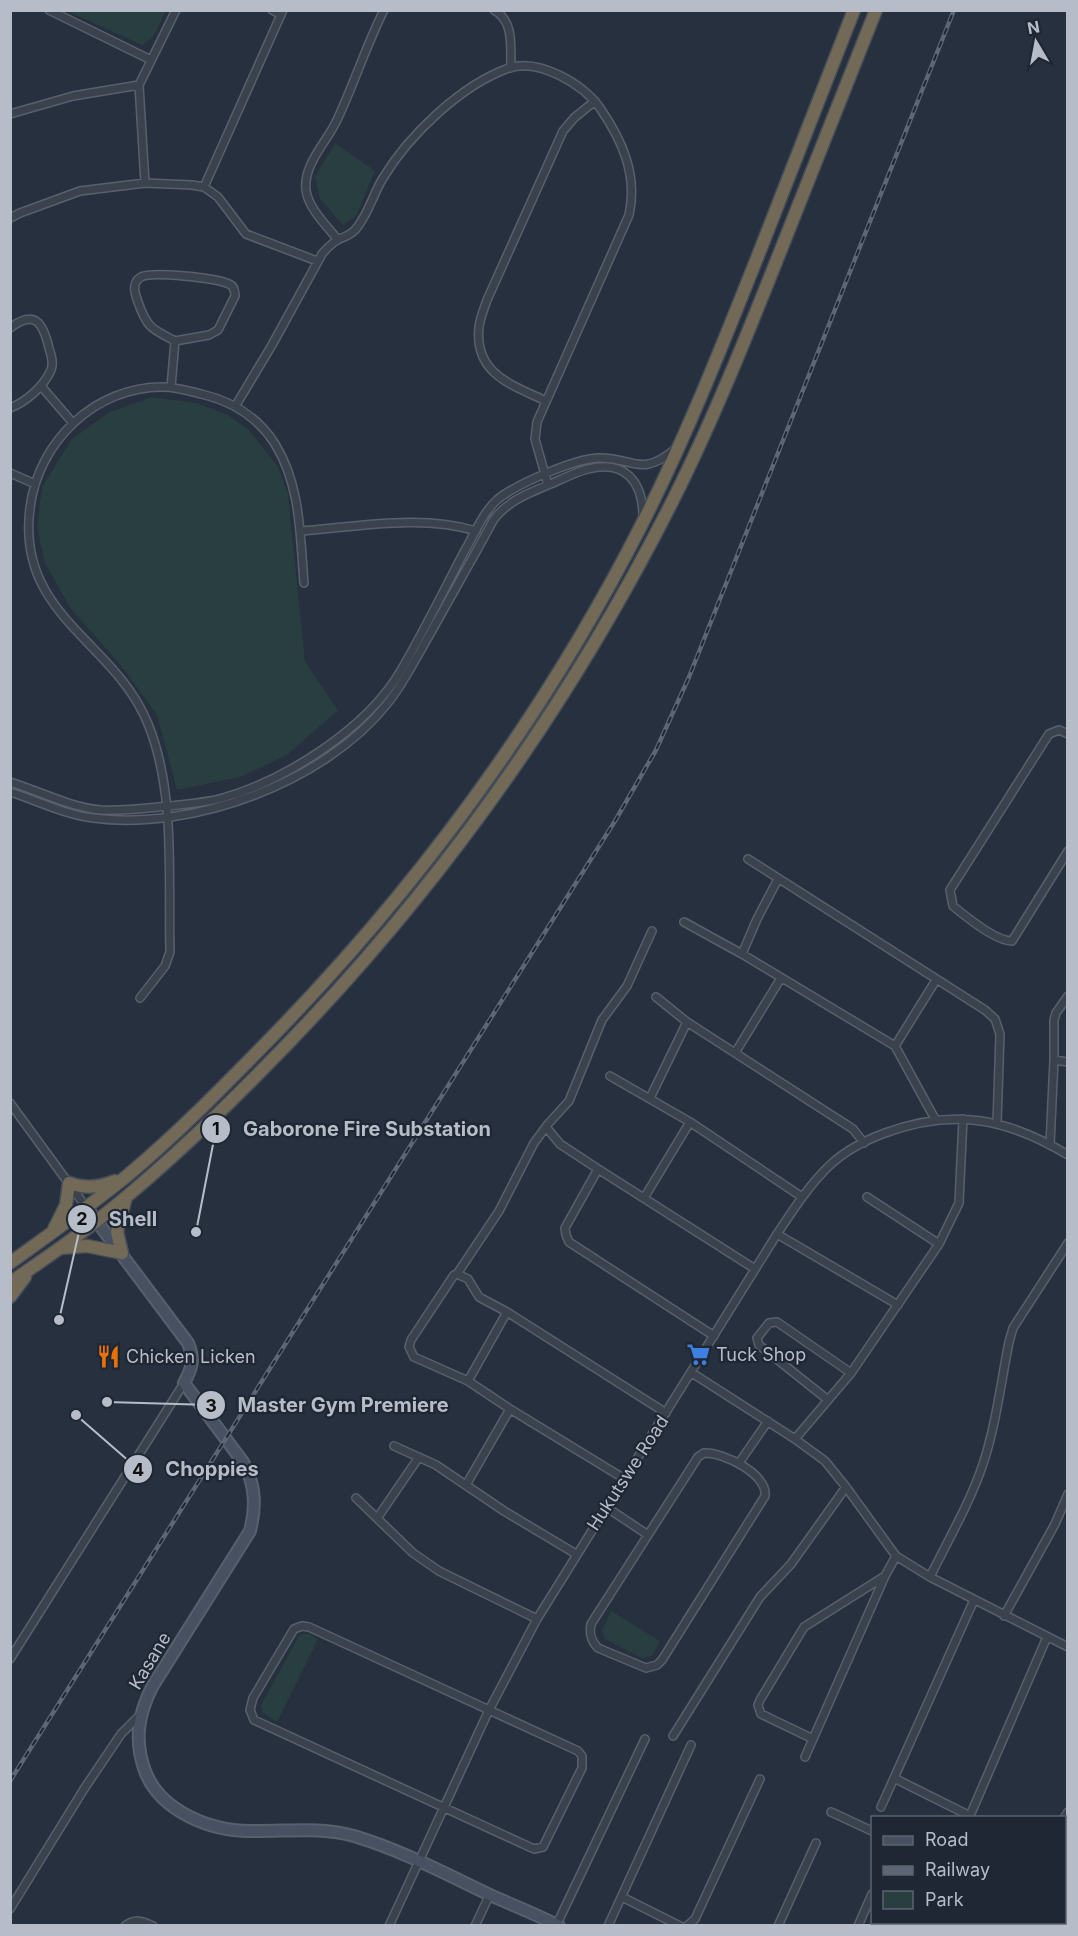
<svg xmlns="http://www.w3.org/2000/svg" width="1078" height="1936" font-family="Inter,sans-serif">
  <rect width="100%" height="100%" fill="#26303e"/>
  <path fill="#293e40" d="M67 11 166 10V11L153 37 142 45Z
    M335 143 375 171 356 216 343 225 320 199 315 177Z
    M152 397 196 403 228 415 248 429 278 467 288 494 305 662 338 710 287 755 240 777 177 790 157 715 123 668 71 609 44 561 37 526 42 487 72 439 110 412Z
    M611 1611 660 1641 652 1656 642 1658 605 1639 602 1630Z
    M300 1634H309L318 1639 277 1722 262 1712 261 1705Z"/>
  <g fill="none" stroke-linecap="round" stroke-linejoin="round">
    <defs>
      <path id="street" d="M49 10 151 60
        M272 10 281 15
        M494 10C515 22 510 47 511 68
        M10 114 73 96 139 85
        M145 183 139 85 176 10
        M204 187 283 10
        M10 218 20 213 80 191 145 183 192 185 204 187 218 197 246 234 317 261
        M338 240C327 226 308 208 306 190 303 164 327 142 337 120 354 84 366 46 384 10
        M10 328C35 309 43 323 49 348 51 355 54 363 51 370 44 386 26 402 10 408
        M41 386 72 422
        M171 387 175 341C152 329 147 328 138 302 135 294 131 283 141 277 151 271 217 278 229 284 234 286 235 291 235 296L218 330 209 335 175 341
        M546 401C512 385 474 374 479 327 480 318 484 309 487 300L563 131 574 118 595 101
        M236 405 272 345 322 254C327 248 332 243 339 239 345 237 350 235 355 230 368 216 373 194 383 178 409 135 461 85 509 68 539 58 583 84 600 108 622 140 638 175 629 215L537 422 535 439 548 485
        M10 473 35 484
        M300 531C356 527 422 514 476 531
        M1068 734 1059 730 1049 734 950 890 953 906C965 916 996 941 1012 941L1068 851
        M10 782C39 791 72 808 101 810 124 811 147 808 169 806 187 804 205 803 223 798 286 780 366 729 400 672 423 633 443 592 464 552 474 535 483 512 498 499 517 484 574 459 598 458 633 457 640 478 674 450
        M10 792C36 800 66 815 93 818 192 831 324 783 387 704 404 683 416 658 430 634 451 596 473 558 494 519 509 500 531 492 553 483 564 478 576 472 588 469 626 459 643 483 643 517
        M748 859 985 1010 995 1019 1000 1034 997 1123
        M684 922 742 954 895 1046 935 1119
        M742 954 757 919 778 879
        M656 997 687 1022 853 1129 864 1143
        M140 998 165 966 170 952C168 879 176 792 148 724 115 641 16 616 30 508 38 442 95 386 164 387 176 387 189 391 201 394 231 401 258 417 275 444 301 486 300 536 304 583
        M895 1046 936 980
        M735 1053 781 978
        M1054 1060 1068 1062
        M610 1076 690 1122 802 1197
        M650 1098 687 1022
        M10 1103 86 1207
        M546 1127 560 1144 598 1169
        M1050 1145 1054 1060V1020L1056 1013 1068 996
        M867 1197 939 1244
        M644 1198 690 1122
        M777 1234 898 1305
        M457 1274 499 1211 534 1143 548 1124 569 1101 602 1020 627 986 652 931
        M714 1336 569 1242 566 1235 565 1228 598 1169 755 1269
        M692 1373 795 1439 825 1461 846 1487 896 1556 930 1577 1068 1647
        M468 1381 414 1357 409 1347 411 1340 454 1275 457 1274 468 1279 479 1297 507 1312
        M828 1400 759 1345 757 1338 769 1323 777 1322 851 1373
        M795 1439 851 1373 939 1244 959 1203 963 1119
        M394 1446 436 1465 504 1511 576 1554
        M704 1453C723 1452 768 1474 765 1496L662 1660 657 1665 646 1668 598 1648C591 1641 589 1634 591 1624L698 1457Z
        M739 1463 768 1421
        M623 1478 510 1409 468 1381 507 1312 666 1413
        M466 1485 510 1409
        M356 1498 413 1553 439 1571 537 1619
        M606 1507 648 1535
        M378 1517 419 1457
        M930 1577C948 1540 970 1503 983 1464 996 1425 1001 1382 1009 1342L1013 1328 1068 1243
        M1004 1616 1055 1524 1068 1494
        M302 1626 309 1627 578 1751 582 1756V1768L543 1847 534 1849 254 1720 250 1710 253 1698 294 1629Z
        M10 1659 184 1383
        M673 1736 760 1597 791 1564 846 1487
        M813 1739 761 1714 758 1705 760 1700 804 1627 885 1576
        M805 1757 885 1576 896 1556
        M894 1778 970 1816
        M881 1807 974 1600
        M831 1812 872 1831
        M969 1818 1047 1637
        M1064 1818 1068 1812
        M622 1897 680 1926
        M10 1909 84 1789 121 1734 140 1715
        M1064 1922 1068 1923
        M557 1924 645 1739
        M125 1926C135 1918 143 1921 153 1926
        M389 1926 489 1710 537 1619 777 1234C793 1210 809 1185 830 1165 845 1151 866 1140 885 1133 953 1108 1007 1118 1068 1155
        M475 1926 490 1894
        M608 1926 691 1745
        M687 1926 695 1919 760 1779
        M778 1926 816 1843
        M858 1926 872 1894
        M945 1926 947 1922
        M1030 1926 1032 1922"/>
      <path id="secondary" d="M86 1207 188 1343C195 1360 192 1368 184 1383L243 1462C256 1485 256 1507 250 1531L152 1687C138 1715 134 1741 145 1771 160 1811 210 1831 250 1831 284 1832 320 1826 354 1836 401 1850 444 1873 488 1894 512 1905 536 1914 559 1926"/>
      <path id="highway" d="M54 1229 66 1205 69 1183C84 1189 100 1187 115 1181
        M61 1248 87 1246 122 1253
        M122 1253 117 1232 126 1197
        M10 1263C50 1234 90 1206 128 1175 177 1134 222 1088 267 1042 417 889 545 715 642 524 687 435 724 341 761 248 792 169 823 90 854 10
        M10 1283C38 1263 67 1244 94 1223 153 1177 209 1124 262 1070 429 902 568 709 674 498 714 418 747 335 780 252 812 171 844 91 876 10
        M10 1297 25 1277"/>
    </defs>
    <use href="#street" stroke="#57606c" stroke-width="10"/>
    <use href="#secondary" stroke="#57606c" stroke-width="14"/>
    <use href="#highway" stroke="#444d59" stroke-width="15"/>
    <use href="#street" stroke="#3a424e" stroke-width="7"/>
    <use href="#secondary" stroke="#485161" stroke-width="10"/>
    <use href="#highway" stroke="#736957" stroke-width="12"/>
    <defs>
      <path id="rail" d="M10 1781 615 821 656 750 689 677 954 10"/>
    </defs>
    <use href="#rail" stroke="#5c6674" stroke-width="4.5"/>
    <use href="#rail" stroke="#1e2733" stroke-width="2" stroke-dasharray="7" stroke-linecap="butt"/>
  </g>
  <defs>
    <symbol id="supermarket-bare" viewBox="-9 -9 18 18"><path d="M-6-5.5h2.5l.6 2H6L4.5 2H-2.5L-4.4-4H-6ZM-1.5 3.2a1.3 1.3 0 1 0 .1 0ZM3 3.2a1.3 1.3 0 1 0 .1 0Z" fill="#3f7fe0" stroke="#1e2733" stroke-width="2.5" paint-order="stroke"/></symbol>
    <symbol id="restaurant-bare" viewBox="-9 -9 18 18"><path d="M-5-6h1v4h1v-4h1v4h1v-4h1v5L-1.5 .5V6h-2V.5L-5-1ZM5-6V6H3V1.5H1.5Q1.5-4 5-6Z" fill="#e8710a" stroke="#1e2733" stroke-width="2.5" paint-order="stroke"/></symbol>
  </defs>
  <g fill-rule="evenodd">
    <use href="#supermarket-bare" x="682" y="1338" width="33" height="33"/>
    <use href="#restaurant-bare" x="92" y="1340" width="33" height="33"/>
  </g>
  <g text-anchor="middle" stroke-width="4.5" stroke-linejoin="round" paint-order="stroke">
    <g font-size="18" fill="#b6bdc9" stroke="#1e2733" text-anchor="start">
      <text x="716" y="1361">Tuck Shop</text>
      <text x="126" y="1363">Chicken Licken</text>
    </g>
    <g font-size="18" fill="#b6bdc9" stroke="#1e2733">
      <text transform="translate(628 1473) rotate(-57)" y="6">Hukutswe Road</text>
      <text transform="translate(150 1661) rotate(-59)" y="6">Kasane</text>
    </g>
  </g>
  <path fill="none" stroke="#b6bdc9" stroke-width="2" d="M196 1232L216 1129M59 1320L82 1219M107 1402L211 1405M76 1415L138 1469"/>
  <g fill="#b6bdc9" stroke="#1e2733" stroke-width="2">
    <circle cx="196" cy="1232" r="6"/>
    <circle cx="59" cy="1320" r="6"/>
    <circle cx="107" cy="1402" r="6"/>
    <circle cx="76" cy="1415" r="6"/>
    <circle cx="216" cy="1129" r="15"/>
    <circle cx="82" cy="1219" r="15"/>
    <circle cx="211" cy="1405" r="15"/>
    <circle cx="138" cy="1469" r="15"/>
  </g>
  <g font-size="18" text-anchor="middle" font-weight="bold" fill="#111">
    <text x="216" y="1135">1</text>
    <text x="82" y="1225">2</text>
    <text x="211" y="1412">3</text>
    <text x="138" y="1476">4</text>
  </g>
  <g font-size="20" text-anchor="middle" font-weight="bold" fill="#b6bdc9" stroke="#1e2733" stroke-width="4.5" stroke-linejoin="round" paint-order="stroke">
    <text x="367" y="1136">Gaborone Fire Substation</text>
    <text x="133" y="1226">Shell</text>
    <text x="343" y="1412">Master Gym Premiere</text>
    <text x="212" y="1476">Choppies</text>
  </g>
  <rect width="1078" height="1936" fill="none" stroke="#b6bdc9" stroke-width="24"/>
  <rect x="871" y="1816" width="195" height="108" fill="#1e2733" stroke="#5b636f" stroke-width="1.5"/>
  <rect x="883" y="1836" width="30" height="9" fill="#485161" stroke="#5b636f" stroke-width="1.5"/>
  <text x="925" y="1846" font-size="18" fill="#b6bdc9">Road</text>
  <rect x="883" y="1866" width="30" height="9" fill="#5c6674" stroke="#5b636f" stroke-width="1.5"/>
  <text x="925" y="1876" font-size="18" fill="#b6bdc9">Railway</text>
  <rect x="883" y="1891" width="30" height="18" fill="#293e40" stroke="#5b636f" stroke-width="1.5"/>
  <text x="925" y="1906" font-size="18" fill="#b6bdc9">Park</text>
  <g transform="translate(1036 42) rotate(350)" stroke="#1e2733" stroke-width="4.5" paint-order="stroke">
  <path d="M0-4.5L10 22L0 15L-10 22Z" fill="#b6bdc9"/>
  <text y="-9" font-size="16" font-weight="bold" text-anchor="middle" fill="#b6bdc9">N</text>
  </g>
</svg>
